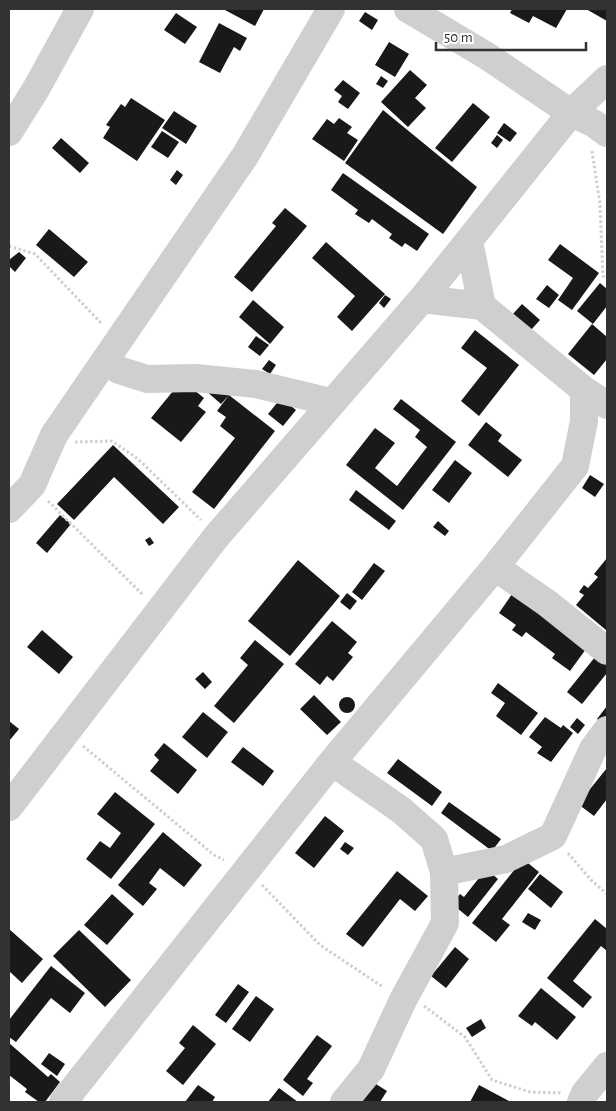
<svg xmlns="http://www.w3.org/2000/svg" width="616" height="1111" font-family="'Alegreya Sans',sans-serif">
  <rect width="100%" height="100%" fill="#fff"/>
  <path fill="#191919" d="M223 9H264L255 26Z
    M512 9H567L556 28 533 16 529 23 510 13Z
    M586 9H607V21Z
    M365 12 378 20 372 30 359 21Z
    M176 13 197 27 185 44 164 30Z
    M219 23 247 38 240 51 234 47 220 73 199 62Z
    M389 42 409 54 395 77 375 65Z
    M410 70 427 85 415 98 426 108 408 127 381 102Z
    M381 76 388 81 383 88 376 84Z
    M343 80 360 93 348 109 338 102 342 96 334 90Z
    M131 98 165 120 137 161 103 138 110 127 106 125 121 104 125 107Z
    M473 103 490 117 452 162 435 148Z
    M383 110 477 187 443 234 345 163Z
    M174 111 197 126 186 144 162 128Z
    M339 118 352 127 347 133 358 140 344 161 312 139 327 119 334 124Z
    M504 123 517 133 510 142 497 133Z
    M162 131 179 142 168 158 151 147Z
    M497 135 503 140 497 148 491 143Z
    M61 138 89 163 80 173 52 148Z
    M177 170 183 175 176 185 170 180Z
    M343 173 429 234 417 251 405 243 402 247 389 238 392 234 372 219 369 223 355 214 358 210 331 190Z
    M285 208 307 226 252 292 234 277 276 226 272 223Z
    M49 229 88 262 74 277 36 245Z
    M326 242 385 294 352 331 337 317 355 296 312 258Z
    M560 244 599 273 572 310 558 300 573 278 548 260Z
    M19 252 26 258 15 272 9 266V260Z
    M600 283 607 289V306L593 324 577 311Z
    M547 285 559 295 549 308 536 299Z
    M385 295 391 299 384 308 379 303Z
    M253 300 284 327 270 344 239 317Z
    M522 304 540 320 530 331 512 315Z
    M592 324 607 337V359L594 375 568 354Z
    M475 330 519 365 479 416 461 401 487 368 461 348Z
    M256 336 269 345 260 356 248 347Z
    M269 360 276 365 270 374 262 369Z
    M182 380 204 398 198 406 206 412 181 442 151 418Z
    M205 390 229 395 221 404Z
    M229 395 275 431 214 509 192 492 235 438 220 426 226 417 217 411Z
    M281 398 296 410 283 426 268 414Z
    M401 399 456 442 403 510 346 465 375 428 395 443 375 468 397 486 427 447 415 437 420 430 393 409Z
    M486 422 502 435 498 441 522 460 508 477 468 445Z
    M113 445 179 507 163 524 114 477 74 520 57 504Z
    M455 460 472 473 449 503 432 490Z
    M590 475 604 484 595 497 582 488Z
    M356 490 396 521 389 530 349 500Z
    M60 515 71 524 47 553 36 543Z
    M438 521 449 531 445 536 433 527Z
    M150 537 154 543 149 546 145 540Z
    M607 558V628L606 630 576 605 584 595 579 592 584 585 588 588 598 577 594 574Z
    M298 560 340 596 290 656 248 621Z
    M374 563 385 571 362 600 352 592Z
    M347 593 357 601 350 610 340 602Z
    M512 594 586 649 570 671 552 658 555 654 526 632 522 637 512 630 516 625 499 613Z
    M332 621 357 642 348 653 353 657 333 681 327 676 320 685 295 664Z
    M42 630 73 657 59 674 27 647Z
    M255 640 284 664 234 723 214 706 248 665 240 658Z
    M599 652 607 658V673L582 704 567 692Z
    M203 672 212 682 205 689 195 679Z
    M498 683 538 713 521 735 496 716 505 703 491 693Z
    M314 695 341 722 327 735 300 709Z
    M339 705a8 8 0 1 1 16 0a8 8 0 1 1-16 0Z
    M607 706V723L605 725 597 719Z
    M203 712 228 732 207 758 182 737Z
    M545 717 561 728 563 725 573 733 551 762 537 753 542 747 529 737Z
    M577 718 585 725 578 734 570 727Z
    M9 721 19 729 9 741Z
    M164 743 197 770 178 794 150 771 159 760 154 755Z
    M243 747 274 771 263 786 231 762Z
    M398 759 442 792 432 806 387 773Z
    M607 768V799L594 816 578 804Z
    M115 792 155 824 111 879 86 859 100 841 110 848 121 833 97 814Z
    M449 802 501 839 492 851 441 813Z
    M325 816 344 831 314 868 295 853Z
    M163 832 202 865 184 887 160 868 149 883 157 889 143 906 118 885Z
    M345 842 354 848 348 855 340 849Z
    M523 859 539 872 502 919 510 925 496 942 472 923Z
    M486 869 498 879 468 917 452 904 460 894 464 897Z
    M397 871 428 896 415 911 400 899 363 947 346 934Z
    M540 874 563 892 551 908 528 889Z
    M112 894 134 914 107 945 84 925Z
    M528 913 541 920 535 930 522 922Z
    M595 919 607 929V951L601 946 573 981 592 997 583 1008 547 978Z
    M9 929 43 959 22 983 9 971Z
    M79 930 131 980 105 1007 53 956Z
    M455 947 469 959 446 988 431 976Z
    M51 966 85 993 70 1013 51 998 16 1042 9 1037V1020Z
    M238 984 249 992 226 1023 215 1015Z
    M541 988 576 1017 557 1040 535 1022 532 1026 518 1016Z
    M256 996 274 1009 250 1042 232 1029Z
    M481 1019 486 1028 472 1037 466 1028Z
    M193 1025 216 1044 183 1085 166 1071 185 1048 179 1043Z
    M317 1035 332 1046 307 1079 313 1083 303 1096 283 1080Z
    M9 1043 48 1077 51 1074 60 1082 45 1102H39L25 1092 27 1089 9 1075Z
    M49 1053 65 1064 57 1076 41 1064Z
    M368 1079 387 1091 380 1102H354Z
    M198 1085 215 1097 212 1102H185Z
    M479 1085 509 1101 508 1102H470Z
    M279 1088 298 1102H268Z"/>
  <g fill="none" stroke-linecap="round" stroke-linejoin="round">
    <path stroke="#cfcfcf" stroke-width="3" stroke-dasharray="2.5 2.5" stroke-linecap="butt" d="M592 151 600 204 603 276 607 279
      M9 246 35 254 102 324
      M75 442 112 441 138 459 201 520
      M48 501 143 595
      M83 746 214 855 224 860
      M568 853 591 880 607 894
      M262 885 320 945 383 987
      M424 1006 465 1037 492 1080 530 1092 562 1093"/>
    <path stroke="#cfcfcf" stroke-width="28" d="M408 9 487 56 571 113 593 123 607 133
      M9 132 36 89 80 9
      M469 241 482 306
      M422 299 482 306 584 390 607 405
      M105 360 119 370 147 379 196 378 256 384 331 402
      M9 509 32 485 54 435 245 156 331 9
      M495 567 547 603 607 651
      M332 762 401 810 434 839 444 872 445 923 403 1000 371 1069 344 1102
      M9 807 216 537 422 299 571 113 607 79
      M444 872 506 859 553 836 593 749 607 730
      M63 1102 332 762 495 567 575 466 584 421V390
      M581 1102 585 1093 607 1066"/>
  </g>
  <rect width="616" height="1111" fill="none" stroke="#323232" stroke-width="20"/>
  <path d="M436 42v8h150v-8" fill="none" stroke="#323232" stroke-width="2.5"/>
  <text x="444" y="42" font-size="15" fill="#323232" stroke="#ffffff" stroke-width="4" paint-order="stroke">50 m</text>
</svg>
